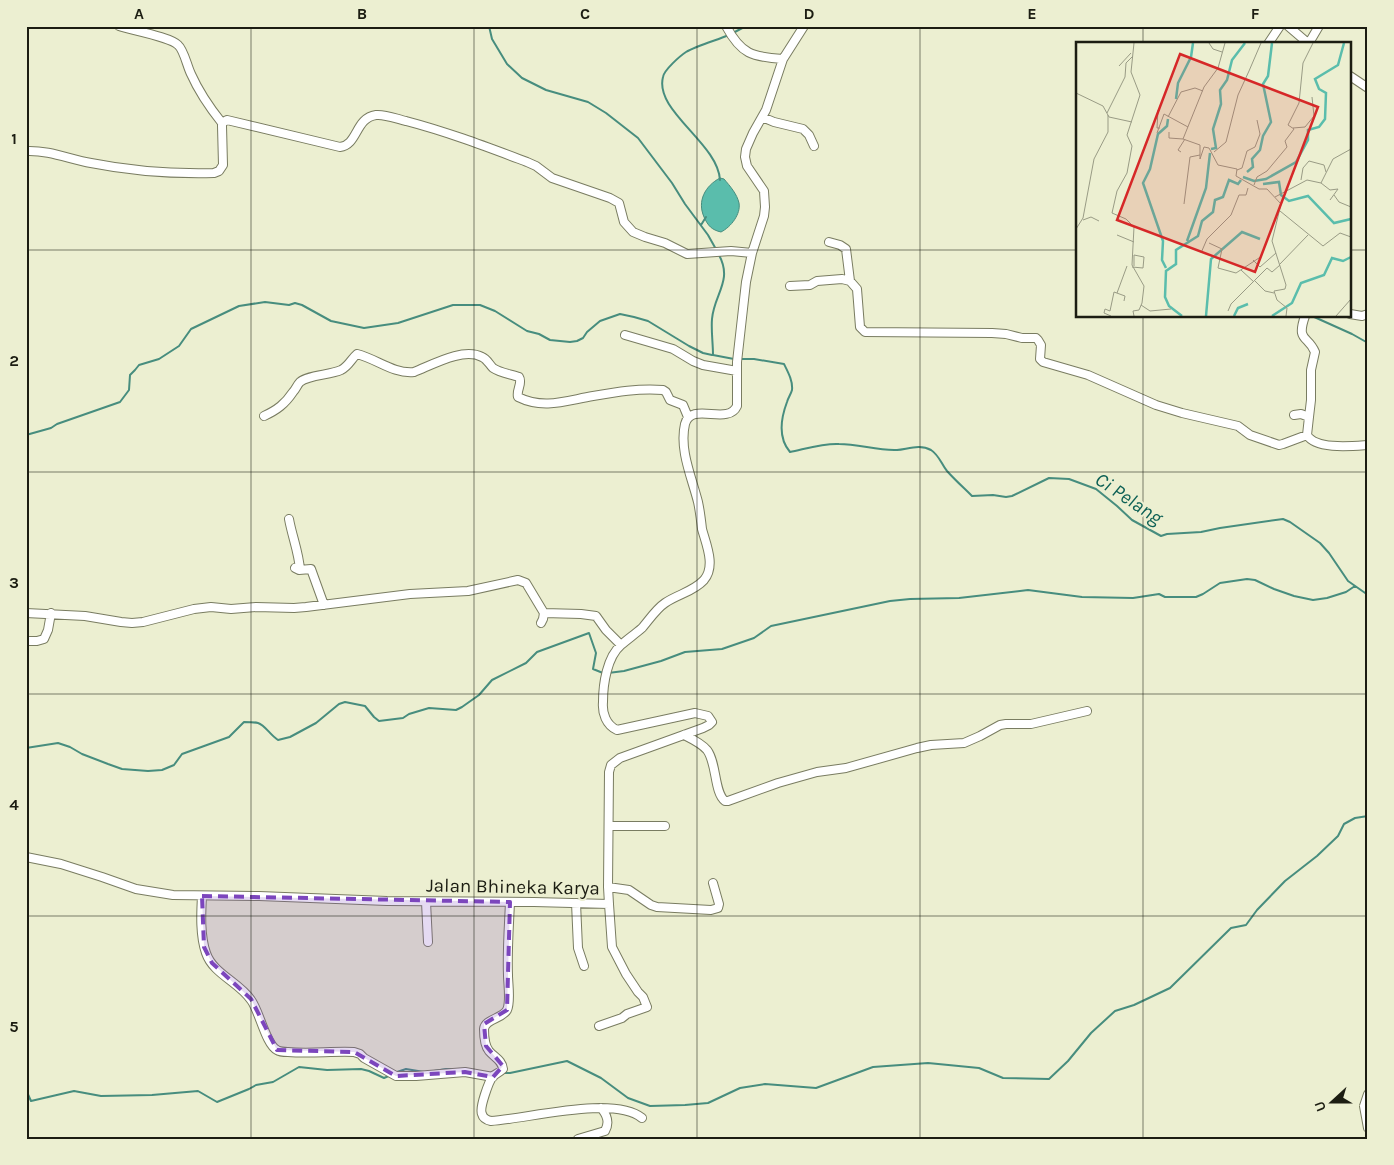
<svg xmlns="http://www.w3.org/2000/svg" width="1394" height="1165" font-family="Karla,sans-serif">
  <rect width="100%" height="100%" fill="#ecefd1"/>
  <path fill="#5abdac" stroke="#478d7e" d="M720 178 724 179C730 186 737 194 739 203 741 214 731 227 721 232 712 230 708 226 704 217 697 201 705 186 720 178Z"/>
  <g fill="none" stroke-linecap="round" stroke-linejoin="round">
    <path stroke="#478d7e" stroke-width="2" d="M489 26 492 39 507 64 522 78 546 90 588 102 606 113 638 138 672 183 685 204 708 235 717 251
      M733 33 746 26
      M720 180C718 143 654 111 663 77 664 70 680 56 686 52 696 46 717 40 729 35
      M701 225 706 217
      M719 255C733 281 714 294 712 319 711 331 713 343 713 355L734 359
      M1312 316 1352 334 1368 343
      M739 359H754L784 364C788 372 793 381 792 390 791 394 788 398 787 402 781 418 778 438 790 452 805 449 824 443 839 444 859 444 878 451 897 450 908 449 920 444 931 450 939 455 942 465 947 471 955 480 964 488 972 496L993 495 1006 497 1012 496 1049 478 1069 479 1096 489 1117 506 1132 520 1161 536 1167 534 1201 532 1220 528 1283 519 1290 522 1320 543 1329 553 1348 581 1368 595
      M26 435 51 428 57 424 120 402 129 390 130 375 135 370 139 365 159 359 179 346 191 329 239 306 265 302 289 305 295 303 302 305 331 321 364 328 398 323 453 305H480L495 311 527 331 539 334 550 340 570 342 577 341 583 338 587 332 600 321 620 314 634 317 648 321 689 346 703 353 712 355
      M608 673 624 671 661 661 685 652 722 649 754 638 771 626 890 601 910 599 959 598 1028 590 1082 597 1133 598 1159 594 1165 597H1196L1203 594 1220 583 1247 579 1255 580 1274 589 1294 596 1313 600 1327 598 1346 592 1355 586
      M26 748 58 743 70 747 82 754 108 764 122 769 148 771 162 770 174 765 182 754 229 737 244 722C248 722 254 722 258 723 265 725 270 735 278 740L290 737 316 723 339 704 345 702 365 706 374 717 379 721 403 718 409 714 429 708 456 710 462 707 479 695 492 680 526 663 537 652 589 633 596 653 593 669 603 673
      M434 1071 446 1069H456
      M397 1072 406 1069 424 1072
      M503 1073H510L567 1061 601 1078 628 1098 650 1106 685 1105 708 1103 740 1088 765 1084 816 1088 873 1067 928 1063 979 1068 1003 1078 1049 1079 1068 1061 1091 1033 1115 1011 1134 1005 1170 988 1231 928 1246 925 1257 910 1285 881 1317 856 1338 836 1344 824 1355 818 1368 816
      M26 1090 31 1101 74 1091 101 1096 152 1095 198 1091 217 1102 249 1089 256 1085 273 1082 299 1067 327 1070 361 1069 369 1071 384 1078 391 1075"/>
    <defs>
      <path id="minor" d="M119 26C131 30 171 37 178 45 184 50 187 66 191 74 199 92 210 108 222 123
        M726 26C741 54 752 57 783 59
        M1288 26 1309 44
        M1309 43 1319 26
        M1268 44 1280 26
        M1350 76 1368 88
        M762 117 774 122 803 129 809 135 814 146
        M26 151C49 150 69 159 91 163 131 171 173 174 214 173L219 171 223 165 222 126V123L227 120 340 147C358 145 355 118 376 115 385 114 397 119 406 121 448 132 487 147 527 162L536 166 552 178 610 198 619 203 624 222 633 232 645 237 665 243 687 254 731 251 752 253
        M829 242 840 245 846 249 850 281
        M790 286 810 285 817 281 842 279 850 281 857 289 860 327 865 332 992 333 1006 334 1022 338H1036L1038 340 1041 345 1040 359 1043 362 1088 375 1156 405 1182 413 1238 426 1250 435 1279 445 1283 444 1307 435C1316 450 1353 446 1368 445
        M1350 314 1362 316 1368 314
        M1305 316C1296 342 1308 335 1315 352L1311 370V400L1309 417
        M625 335 673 349 693 361 703 365 737 371
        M1294 415 1301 414 1309 417 1307 435
        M264 416C277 410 285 404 293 392 296 389 297 385 300 382 308 375 330 375 341 370 349 366 351 359 357 354 377 359 393 374 414 372 432 365 463 347 482 357 487 359 489 364 493 368 500 373 511 374 519 377 523 383 516 390 518 397 544 410 568 400 593 396 616 392 639 388 663 390L666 392 670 400 683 405 688 417
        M289 519C292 536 299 553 300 570
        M295 568 299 570 311 569 324 605
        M26 613 85 616 121 622 132 623 143 622 194 609 211 607 231 609 256 607 294 608 306 607 410 594 468 591 518 580 526 583 544 613 543 619 541 623
        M544 613 581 614 596 616 606 630 621 645
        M26 641H37L44 639 48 630 51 613
        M684 735C692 739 701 743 707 750 717 763 714 793 725 801H728L778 783 817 772 846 768 917 748 931 745 964 743 980 736 1000 725 1006 724H1031L1087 711
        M609 826H665
        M26 857 61 864 102 877 136 889 173 895 259 896 387 901 534 902 609 904 608 887 609 772 611 765 620 758 703 728 709 725 712 722 708 716 695 713 617 730C606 725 602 713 603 702 603 684 607 657 621 645 628 639 635 634 642 628 649 620 656 609 665 603 678 594 693 592 704 580 716 566 706 544 702 529 701 520 700 511 698 502 692 478 679 450 685 424 691 401 728 426 737 406V362L746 282 752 253 764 216 765 207 764 191 747 166 745 157 746 149 753 133 766 110 783 59 804 26
        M608 887 629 890 651 905 657 907 711 910 718 908 719 904 713 883
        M202 896C201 914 200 936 206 953 213 974 239 982 251 1000 259 1010 266 1045 277 1050 280 1052 285 1052 288 1052 310 1054 332 1051 354 1052L360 1054 364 1058 396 1076H416L465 1072 493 1077
        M426 902 428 942
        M510 902C509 926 507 951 508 975 508 984 511 1002 507 1010 502 1019 485 1019 484 1029 484 1036 485 1046 489 1051 495 1058 502 1060 503 1069 500 1072 496 1074 493 1076 489 1081 479 1108 482 1114 483 1118 486 1120 491 1121 527 1119 613 1095 642 1118
        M576 903 578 948 584 966
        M599 1026 622 1018 627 1014 647 1007 643 997 638 992 626 974 612 947 609 904
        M1368 1094 1364 1106 1368 1128
        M578 1139 605 1131C610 1122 607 1115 601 1108"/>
    </defs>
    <use href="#minor" stroke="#797c61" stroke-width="10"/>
    <use href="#minor" stroke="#fff" stroke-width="8"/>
  </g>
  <path fill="#7c46bd" fill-opacity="0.2" stroke="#7c46bd" stroke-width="4" stroke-dasharray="10 6" stroke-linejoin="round" d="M202 896 510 902 507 1010 484 1024 486 1046 503 1066 493 1077 465 1072 396 1076 354 1052 277 1050 251 999 212 963 204 947Z"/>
  <path fill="none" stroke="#1c1d12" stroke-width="1" stroke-opacity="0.55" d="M251 26V1139M474 26V1139M697 26V1139M920 26V1139M1143 26V44M26 250H1078M1350 250H1368M1143 316V1139M26 472H1368M26 694H1368M26 916H1368"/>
  <g text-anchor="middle" stroke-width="4" stroke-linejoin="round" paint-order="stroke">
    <g font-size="19" fill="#1c1d12" stroke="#ecefd1">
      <text transform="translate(513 886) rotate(1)" y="7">Jalan Bhineka Karya</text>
    </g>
    <g font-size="20" font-style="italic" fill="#0c6055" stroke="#ecefd1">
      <text transform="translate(1129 498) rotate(34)" y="7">Ci Pelang</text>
    </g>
  </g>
  <g transform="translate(1076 42)">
    <rect width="275" height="275" fill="#ecefd1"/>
    <path fill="none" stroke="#5abdac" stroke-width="2.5" d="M100 57 102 41 115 15 117 1M135 107 140 106 137 87 145 62 144 48 151 38 156 18 169 1M171 130 177 125 176 117 184 108 187 94 195 80 187 42 192 34 196 1M167 135 178 139 190 137 220 120 232 98V88L243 85 249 77 250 51 243 47 239 37 262 23 268 1M187 142 203 140 205 153 213 159 232 154 258 181 275 177M111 199 130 146 134 111M90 226 86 218 87 199 67 141 74 127 82 92 91 84 92 77M106 274 93 264 89 255 90 229 100 222V208L122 194 126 179 137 170 139 158 147 155 153 138 162 142 165 138M130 274 135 217 166 190 184 197M158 274 162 266 172 262M196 274 216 261 225 241 248 233 256 216 267 219 275 215"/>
    <path fill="none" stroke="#999b85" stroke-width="1" d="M133 1 137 7 146 10M149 1 142 26 128 45 107 97 124 103V117L128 105 133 106 142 123 161 127 160 134 183 147H191L205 162 196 199 210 243 209 247 198 249 201 258 211 266 210 274M43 24 55 11M173 29 185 1M0 51 27 64 33 75 56 80M82 68 81 86H84M31 71 49 35 50 21 57 14M92 75 105 50 119 46 127 49M217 86 229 85 238 74 236 55M93 90V96L107 97M81 91 88 72 112 85M105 110 102 108 109 97M138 110 150 100 162 53 173 29M161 128 166 126 171 109 179 105 184 92 181 78M225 138 227 126 233 119 248 123 250 130M245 141 254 148 262 147 254 158M178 143 181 135 191 129 211 105 209 99 218 87 212 83 223 61 227 21 237 1M258 153 263 160 275 165M199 155 231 138 245 141 257 117 275 107M108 162 114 115 124 113M204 169 247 204 264 191 275 195M7 178 15 175 23 179M0 187 7 176 18 117 32 90V73M41 193 58 200M133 201 146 207 142 226 160 231 186 214M125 211 131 197 155 173 163 153H170L172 146M177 218 184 225 200 211M204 222 232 193M56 225 67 226 68 215 58 213V224M165 228 178 240M179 239 189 249 198 251M41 251 51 224M65 263 74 269 95 267M34 269 38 250 49 254 48 259M34 269 29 267 28 271 35 274M152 269 155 262 191 226 196 230 204 223M58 274 57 269 63 268 66 261 68 244 56 223 58 185 50 177 36 171 41 149 51 131 56 104 51 93 64 53 55 30 58 1M260 274 275 257"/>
    <path fill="#d62828" fill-opacity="0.15" stroke="#d62828" stroke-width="2.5" d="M104 12 242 65 179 230 41 178Z"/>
    <rect width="275" height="275" fill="none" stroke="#1c1d12" stroke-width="2.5"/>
  </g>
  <rect width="1394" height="1165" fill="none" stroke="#ecefd1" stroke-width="55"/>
  <g transform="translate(1332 1102) rotate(249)" stroke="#ecefd1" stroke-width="4" paint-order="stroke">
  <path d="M0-4L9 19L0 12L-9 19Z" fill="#1c1d12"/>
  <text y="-8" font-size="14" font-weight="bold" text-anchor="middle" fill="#1c1d12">U</text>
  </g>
  <rect x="28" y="28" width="1338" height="1110" fill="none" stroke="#1c1d12" stroke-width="2"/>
  <g font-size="16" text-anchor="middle" font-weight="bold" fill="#1c1d12">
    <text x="139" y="19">A</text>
    <text x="362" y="19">B</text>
    <text x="585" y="19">C</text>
    <text x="809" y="19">D</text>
    <text x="1032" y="19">E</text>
    <text x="1255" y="19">F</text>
    <text x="14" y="144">1</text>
    <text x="14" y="366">2</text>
    <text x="14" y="588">3</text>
    <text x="14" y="810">4</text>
    <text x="14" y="1032">5</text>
  </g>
</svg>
